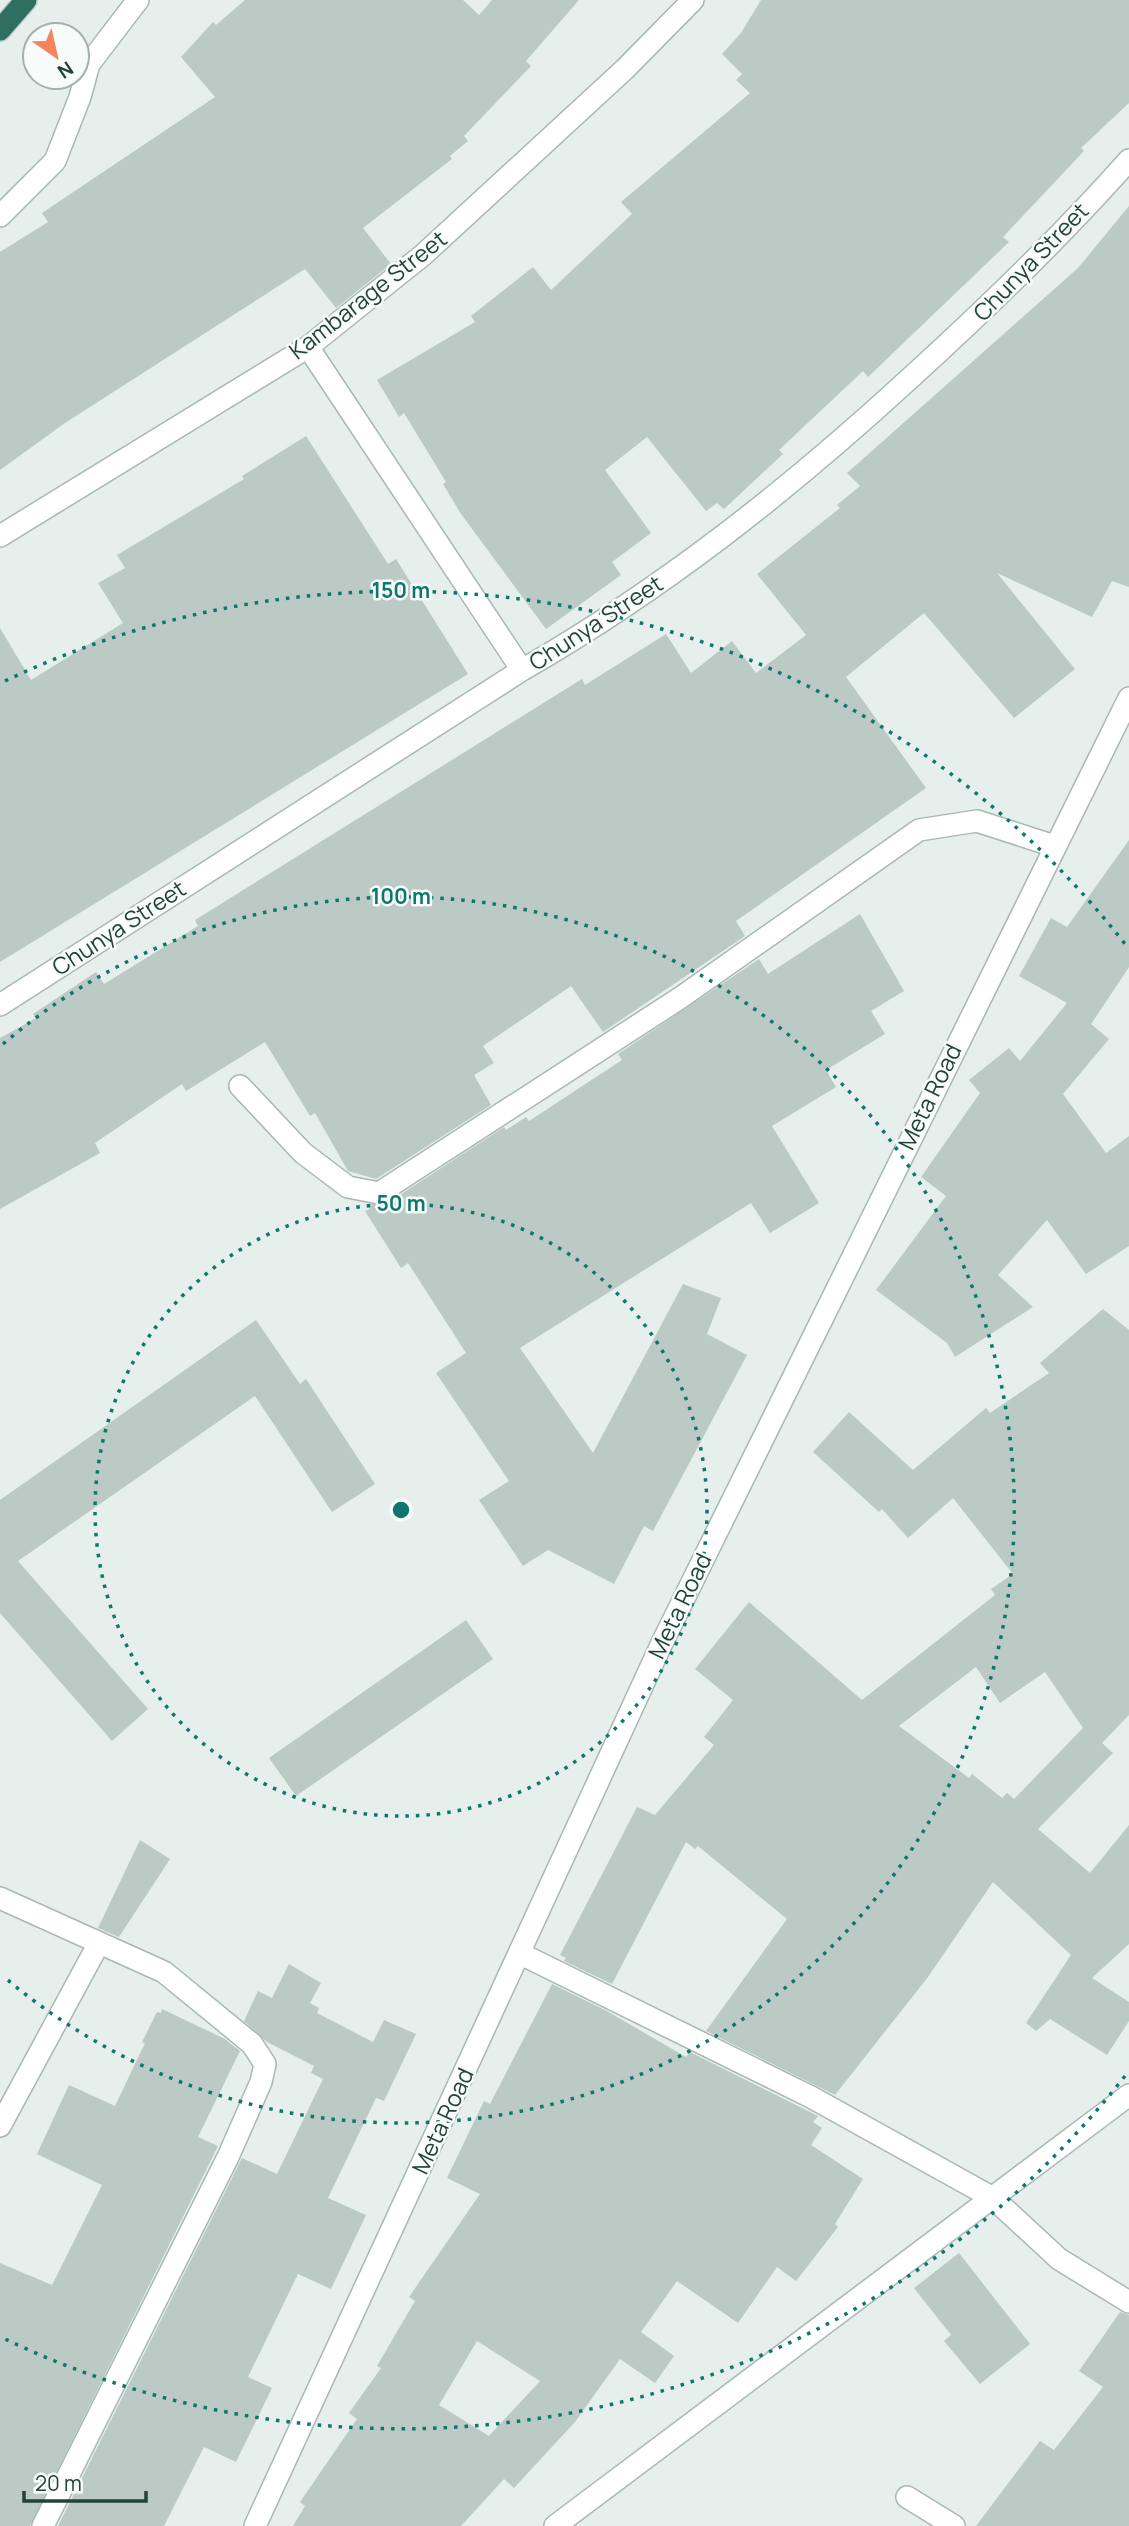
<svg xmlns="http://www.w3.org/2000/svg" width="1129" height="2526" font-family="Manrope,sans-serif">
  <rect width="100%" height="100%" fill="#e6efeb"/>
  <path fill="#bbcac4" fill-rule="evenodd" d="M245 0H463L479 15 492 0H579L526 61 531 66 464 136 468 141 450 156 452 159 363 228 391 264 336 308 305 269 65 423 0 470V252L48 222 42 213 215 97 181 57 213 22 216 25Z
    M761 0H1129V103L1081 148 1084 151 1003 237 1009 242 868 377 863 371 779 450 783 454 724 509 717 503 706 511 647 437 605 470 651 533 612 562 621 575 546 629 461 514 443 484 446 482 404 413 399 417 377 380 475 322 471 316 533 267 551 290 632 214 621 202 750 93 736 80 742 74 722 54 741 33Z
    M1129 206V587L1112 581 1092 617 997 573 1075 669 1014 718 924 613 846 677 926 788 736 921 745 936 603 1032 571 986 483 1046 494 1063 474 1075 491 1105 376 1179 348 1171 315 1113 310 1116 265 1042 186 1091 182 1084 95 1143 100 1153 0 1209V1038L36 1018 33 1014 96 972 104 984 198 926 195 920 582 679 585 685 666 634 691 673 732 641 756 673 806 635 757 574 840 508 837 505 860 486 847 473 1078 268Z
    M306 436 388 564 396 559 468 674 0 962V628L31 680 123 623 98 583 125 568 117 555 244 479 242 476Z
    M1129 840V967L1091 1024 1109 1039 1063 1094 1106 1153 1129 1136V1246L1086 1274 1047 1220 998 1275 1033 1307 955 1357 947 1343 876 1290 946 1196 921 1177 980 1093 969 1080 1009 1048 1020 1061 1067 1003 1019 976 1051 918 1067 927Z
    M860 914 904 991 871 1011 885 1034 826 1070 836 1087 772 1126 819 1203 770 1233 751 1203 520 1348 593 1453 683 1284 721 1298 707 1334 747 1355 653 1531 644 1526 614 1584 548 1550 523 1566 479 1500 509 1481 436 1373 466 1353 408 1263 401 1268 365 1211 370 1209 367 1204H386L504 1127 506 1130 526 1117 529 1121 622 1060 618 1054 759 959 768 974Z
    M1103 1309 1129 1330V1715L1102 1743 1113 1753 1038 1829 1090 1873 1129 1825V1944L1092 1978 1129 2002V2021L1107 2055 1050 2019 1036 2031 1026 2023 1071 1955 993 1882 928 1977 835 2095 706 2031 787 1919 698 1846 695 1849 686 1842 612 1984 564 1961 566 1958 560 1955 637 1807 655 1815 714 1745 704 1737 733 1700 695 1669 749 1602 862 1700 995 1595 991 1589 1013 1574 953 1498 908 1538 882 1509 879 1512 813 1452 849 1412 913 1470 986 1408 990 1413 1049 1373 1040 1363ZM976 1667 1000 1703 1045 1672 1083 1728 1014 1799 1007 1793 1002 1798 972 1774 969 1778 899 1726Z
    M256 1320 300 1384 306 1379 375 1484 332 1512 255 1396 18 1561 148 1709 112 1741 0 1613V1500Z
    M466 1620 493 1659 296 1796 269 1758Z
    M140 1840 170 1859 119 1937 98 1928Z
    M289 1964 321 1983 310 2003 319 2008 317 2013 373 2042 384 2020 416 2034 384 2101 376 2098 328 2198 366 2215 331 2289 298 2274 248 2377 272 2388 236 2462 204 2447 164 2526H58L242 2158 277 2174 323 2079 311 2073 314 2066 267 2042 244 2021 258 1991 272 1998Z
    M552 1984 605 2010 686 2057 690 2052 818 2116 813 2122 822 2128 811 2145 863 2179 835 2224 838 2227 796 2281 777 2267 738 2323 677 2281 641 2332 674 2356 655 2383 620 2359 575 2422 514 2488 504 2479 461 2526H293L305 2506 300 2502 357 2419 349 2413 381 2368 377 2366 415 2301 409 2297 480 2194 447 2178 484 2101 490 2104ZM477 2341 540 2381 489 2436 439 2405Z
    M162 2009 225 2039 240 2051 198 2137 218 2146 30 2526H0V2263L52 2285 102 2185 37 2154 69 2085 115 2106 145 2043 142 2042 157 2012 161 2013Z
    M959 2253 1030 2344 980 2384 944 2341 951 2335 914 2288Z
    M1120 2312 1129 2315V2526H976L1040 2441 1054 2450 1103 2387 1079 2371Z"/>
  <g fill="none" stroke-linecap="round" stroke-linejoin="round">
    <defs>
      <path id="minor" d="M0 216 55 161 80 97 89 64 138 0
        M308 347 522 670
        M0 536 308 347 423 255 625 69 693 0
        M0 1005 522 670C663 589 787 491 907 381 984 311 1060 238 1129 160
        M240 1086 303 1153 348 1187 379 1193 680 998 919 830 977 821 1054 846
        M0 1898 164 1972 252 2044 265 2064 261 2082 228 2157 43 2526
        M521 1954 811 2097 993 2198 1059 2259 1129 2302
        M0 2126 99 1943
        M907 2497 954 2526
        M255 2526 662 1643 1129 698
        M555 2526 1129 2095"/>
      <path id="highway" d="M0 30 26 0"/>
    </defs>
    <use href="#minor" stroke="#a8b8b2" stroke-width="24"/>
    <use href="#highway" stroke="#c2cac8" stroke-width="24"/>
    <use href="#minor" stroke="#fff" stroke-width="21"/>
    <use href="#highway" stroke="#2f6f62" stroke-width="21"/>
  </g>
  <g fill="none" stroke="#0f766e" stroke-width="3.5" stroke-dasharray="3.5 7">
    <circle cx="401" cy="1510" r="306"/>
    <path d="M3 1044A613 613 0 1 1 3 1976"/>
    <path d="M1125 2076A919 919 0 0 1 5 2339M5 681A919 919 0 0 1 1125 944"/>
  </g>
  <g text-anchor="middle" stroke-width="5" stroke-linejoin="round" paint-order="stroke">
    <g font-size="23" fill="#24423a" stroke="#f7fbf9">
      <text transform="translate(1031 262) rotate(-46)" y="8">Chunya Street</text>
      <text transform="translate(368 295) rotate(-38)" y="8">Kambarage Street</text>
      <text transform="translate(596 623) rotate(-33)" y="8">Chunya Street</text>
      <text transform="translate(119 928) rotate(-33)" y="8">Chunya Street</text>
      <text transform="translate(930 1097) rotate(-64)" y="8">Meta Road</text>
      <text transform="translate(680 1606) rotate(-64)" y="8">Meta Road</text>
      <text transform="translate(443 2121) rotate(-65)" y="8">Meta Road</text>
    </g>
  </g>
  <circle cx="401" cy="1510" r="10" fill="#0f766e" stroke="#f7fbf9" stroke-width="3.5"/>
  <g font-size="21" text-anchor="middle" font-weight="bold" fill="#0f766e" stroke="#f7fbf9" stroke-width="5" stroke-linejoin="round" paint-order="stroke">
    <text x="401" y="598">150 m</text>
    <text x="401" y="904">100 m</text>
    <text x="401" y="1211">50 m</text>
  </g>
  <g transform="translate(56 56) rotate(146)"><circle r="33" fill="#f7fbf9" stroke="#a3b1ad" stroke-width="2"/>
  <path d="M0-5L12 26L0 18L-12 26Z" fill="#f4845f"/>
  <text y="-10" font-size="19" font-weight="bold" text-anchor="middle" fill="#24423a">N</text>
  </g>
  <path d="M24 2491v10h122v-10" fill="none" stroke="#24423a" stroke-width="3.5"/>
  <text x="35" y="2491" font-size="21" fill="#24423a" stroke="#f7fbf9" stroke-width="5" paint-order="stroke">20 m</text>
</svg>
